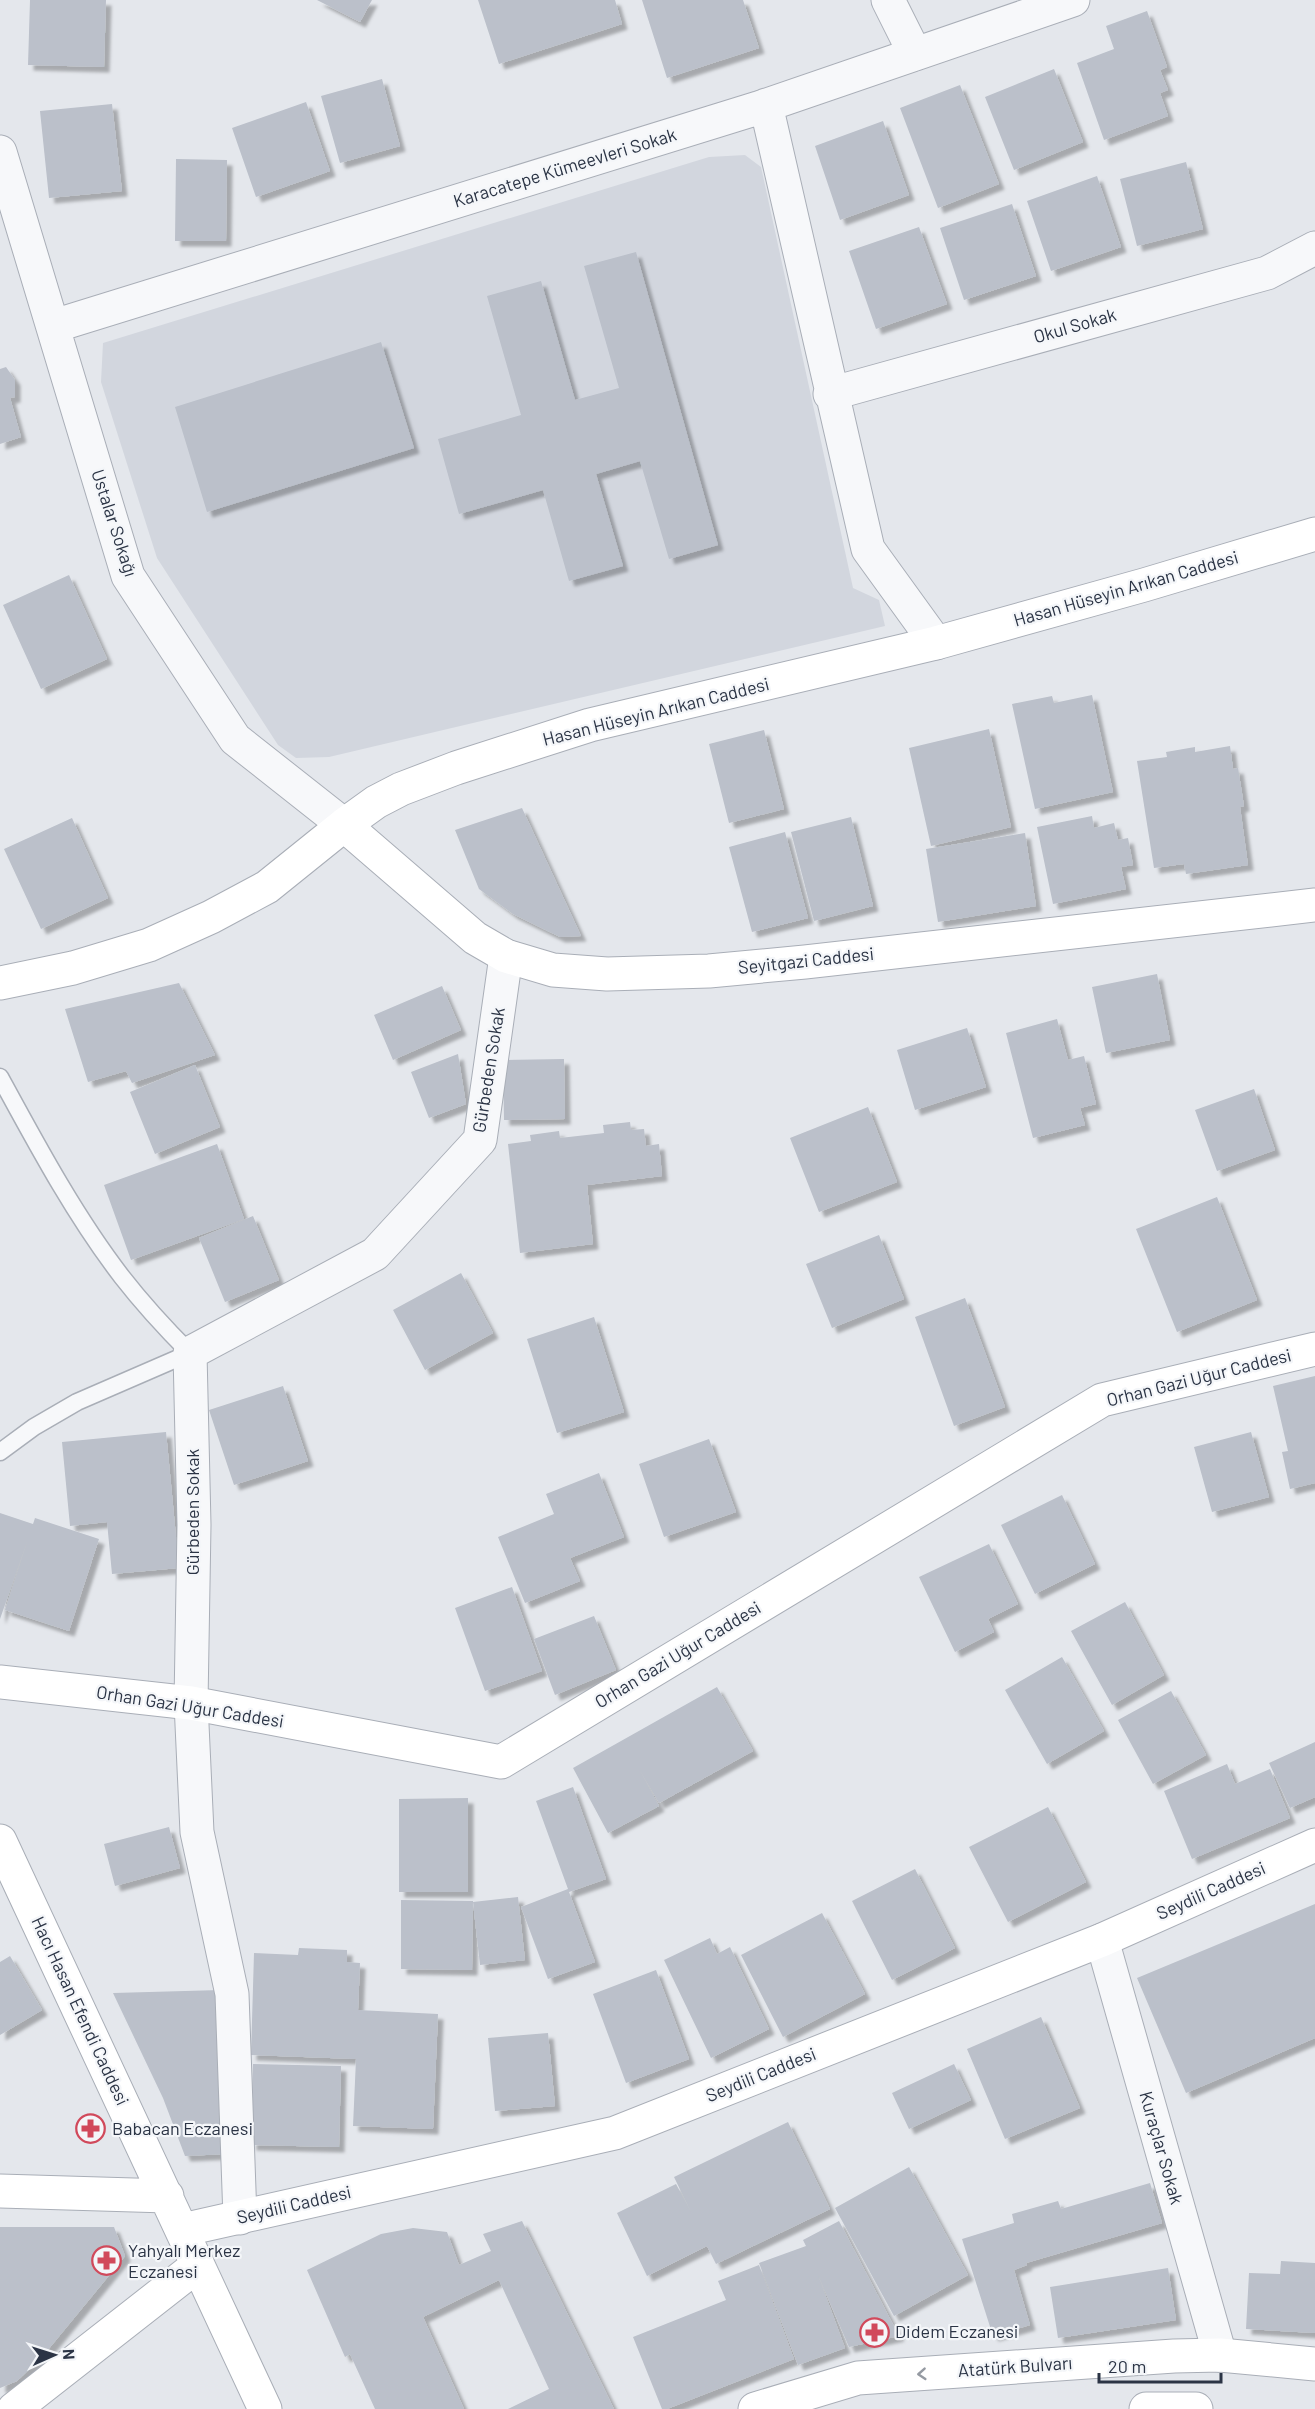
<svg xmlns="http://www.w3.org/2000/svg" width="1315" height="2409" font-family="Barlow,sans-serif">
  <defs>
    <filter id="shadow"><feDropShadow dx="5.5" dy="5.5" stdDeviation="1.5" flood-color="#0004"/></filter>
  </defs>
  <rect width="100%" height="100%" fill="#e4e7ec"/>
  <path fill="#d2d6de" d="M745 155 761 167 853 588 879 600 885 626 329 757 296 758 278 745 157 558 101 382 103 343 709 157Z"/>
  <path fill="#bbc0ca" filter="url(#shadow)" d="M30 0H106L104 67 28 65Z
    M317 0H372L360 22Z
    M478 0H615L622 24 499 64Z
    M642 0H743L759 48 667 78Z
    M1147 11 1167 67 1160 70 1168 90 1160 93 1168 116 1104 140 1077 63 1114 49 1106 26Z
    M1054 69 1083 142 1014 170 985 97Z
    M382 79 400 146 340 163 321 96Z
    M960 85 999 184 938 208 900 108Z
    M306 102 330 171 256 197 232 128Z
    M112 104 122 191 49 198 40 111Z
    M883 121 909 195 840 220 815 146Z
    M176 159 227 160 226 241H175Z
    M1186 162 1203 229 1137 246 1120 179Z
    M1097 176 1121 247 1051 271 1027 201Z
    M1012 204 1036 276 964 300 940 228Z
    M919 227 947 304 876 329 849 251Z
    M636 252 718 545 669 559 640 461 596 474 623 566 569 581 543 490 459 514 438 439 521 415 487 296 541 281 575 400 619 388 584 266Z
    M381 342 414 448 207 512 175 407Z
    M6 367 15 380V397L10 398 21 437 0 444V369Z
    M69 575 107 659 41 689 3 605Z
    M1092 695 1113 792 1035 809 1012 704 1052 696 1054 703Z
    M989 729 1011 827 931 846 909 748Z
    M764 730 784 809 729 823 709 744Z
    M1230 746 1233 769 1238 768 1244 806 1240 807 1248 865 1186 874 1184 864 1154 868 1137 761 1167 757 1166 752 1195 747V752Z
    M522 808 581 936 560 937 513 914 479 889 455 830Z
    M1092 816 1094 828 1114 823 1118 840 1128 838 1133 865 1121 867 1126 889 1053 904 1037 827Z
    M851 817 873 906 814 921 791 832Z
    M72 818 108 898 41 929 4 849Z
    M785 832 808 918 752 932 729 847Z
    M1025 833 1036 906 938 922 926 849Z
    M1157 974 1170 1040 1106 1053 1092 987Z
    M179 983 215 1055 132 1083 126 1071 88 1082 65 1009Z
    M442 986 461 1030 393 1060 374 1015Z
    M1057 1019 1068 1060 1084 1056 1096 1104 1080 1108 1085 1125 1033 1138 1006 1033Z
    M967 1028 986 1087 915 1110 897 1050Z
    M458 1054 466 1104 429 1118 411 1072Z
    M564 1059 565 1119 504 1120 503 1060Z
    M195 1065 220 1127 155 1154 130 1092Z
    M1254 1089 1275 1150 1217 1171 1195 1110Z
    M868 1107 897 1182 819 1212 790 1138Z
    M630 1122 631 1130 644 1129 646 1146 659 1144 662 1176 587 1185 593 1244 520 1253 508 1144 531 1141 530 1135 559 1131 560 1138 604 1133 603 1125Z
    M217 1144 244 1219 131 1260 104 1185Z
    M1217 1197 1257 1300 1177 1332 1136 1229Z
    M253 1216 279 1280 225 1302 199 1238Z
    M879 1235 904 1299 832 1328 806 1264Z
    M461 1273 493 1333 425 1370 393 1310Z
    M965 1298 1005 1407 954 1426 915 1317Z
    M594 1317 624 1412 557 1433 527 1339Z
    M1315 1376V1483L1290 1489 1282 1452 1288 1451 1273 1386Z
    M283 1386 308 1461 234 1485 209 1410Z
    M166 1432 179 1568 112 1574 107 1522 70 1526 62 1442Z
    M1251 1432 1269 1497 1212 1512 1194 1447Z
    M709 1439 736 1512 664 1537 639 1464Z
    M599 1473 624 1537 570 1558 580 1581 525 1603 498 1537 554 1514 546 1494Z
    M1062 1495 1095 1564 1035 1594 1001 1525Z
    M0 1513 33 1524 35 1518 99 1539 69 1631 5 1610 28 1539 0 1619Z
    M989 1544 1018 1604 988 1619 994 1632 955 1652 919 1577Z
    M512 1587 542 1671 485 1691 455 1608Z
    M1125 1602 1164 1675 1112 1705 1071 1631Z
    M594 1616 616 1670 555 1695 534 1639Z
    M1062 1657 1104 1731 1047 1764 1005 1690Z
    M717 1687 753 1751 659 1803 639 1769 659 1806 608 1833 573 1768Z
    M1171 1691 1206 1755 1153 1784 1118 1720Z
    M1315 1742V1797L1290 1808 1269 1763Z
    M1227 1764 1235 1784 1270 1769 1290 1818 1192 1859 1164 1791Z
    M573 1787 606 1879 569 1892 595 1962 548 1979 521 1907 568 1889 536 1801Z
    M468 1798V1892H399V1799Z
    M1048 1807 1086 1882 1008 1922 969 1847Z
    M169 1827 180 1868 115 1886 104 1844Z
    M915 1869 955 1948 892 1980 852 1901Z
    M518 1897 525 1960 480 1965 473 1902Z
    M401 1900 473 1901 472 1970 401 1969Z
    M1315 1904V2038L1186 2093 1137 1978Z
    M822 1913 865 1994 783 2037 741 1955Z
    M710 1938 717 1954 730 1947 769 2029 711 2058 664 1960Z
    M299 1948 347 1950V1962L360 1963 358 2010 438 2014 433 2129 353 2126 356 2059 251 2055 254 1953 298 1955Z
    M10 1956 42 2010 0 2035V1962Z
    M656 1970 689 2059 626 2083 593 1994Z
    M221 1990 226 2154 185 2156 163 2098 113 1993Z
    M1041 2017 1080 2108 1005 2139 967 2049Z
    M548 2033 555 2106 495 2111 488 2038Z
    M253 2064 341 2066 339 2147 251 2145Z
    M954 2064 971 2100 909 2129 892 2093Z
    M788 2122 830 2209 716 2264 707 2246 647 2276 617 2213 676 2184 691 2212 674 2177Z
    M909 2167 968 2275 894 2316 835 2208Z
    M1150 2183 1162 2223 1026 2263 1027 2265 1014 2270 1030 2325 993 2336 962 2239 1014 2223 1012 2214 1058 2201 1061 2209Z
    M522 2221 614 2409H508L549 2389 499 2280 423 2317 464 2409H375L350 2354 345 2357 307 2270 381 2234 413 2228 447 2232 459 2265 491 2251 483 2234Z
    M839 2221 899 2336 849 2347 818 2275 845 2348 798 2365 759 2263 806 2246 803 2240Z
    M0 2227H114L125 2256 42 2357 17 2381 0 2388Z
    M1281 2261 1315 2263V2333L1246 2329 1249 2273 1280 2274Z
    M759 2265 794 2359 667 2409H662L633 2337 726 2300 718 2281Z
    M1168 2268 1176 2320 1058 2338 1050 2287Z"/>
  <g fill="none" stroke-linecap="round" stroke-linejoin="round">
    <defs>
      <path id="lane" d="M0 1077C37 1145 75 1216 122 1277 143 1304 166 1329 190 1353L77 1402 34 1427 0 1452"/>
      <path id="street" d="M888 0 915 54
        M766 105 868 549 936 643
        M0 152 128 576 235 739 344 825
        M54 326 758 108 1073 0
        M830 394 1267 273 1315 248
        M1102 1940 1220 2355
        M240 2218 232 1994 197 1832 191 1703 194 1525 190 1353 375 1254 480 1140 506 956"/>
      <path id="secondary" d="M344 825 475 938 506 956 553 970 607 974 709 971 805 962 1315 905
        M0 983 73 968 149 945 211 917 267 887 344 825 376 802 401 789 456 768 590 725 936 643 1144 585 1315 534
        M0 1682 191 1703 501 1762 1102 1400 1315 1349
        M0 1841 265 2409
        M0 2191 167 2196
        M182 2230 615 2133 1102 1940 1315 1845
        M14 2409 198 2265
        M755 2409 858 2378 1174 2356 1220 2355 1315 2364
        M1146 2409H1196"/>
    </defs>
    <use href="#lane" stroke="#a9aeb7" stroke-width="19"/>
    <use href="#street" stroke="#a9aeb7" stroke-width="35"/>
    <use href="#secondary" stroke="#a9aeb7" stroke-width="35"/>
    <use href="#lane" stroke="#f7f8fa" stroke-width="16"/>
    <use href="#street" stroke="#f7f8fa" stroke-width="33"/>
    <use href="#secondary" stroke="#fff" stroke-width="33"/>
  </g>
  <defs><path id="oneway-chevron" d="M-2-3.5L2.5 0L-2 3.5" fill="none" stroke-width="1.6" stroke-linecap="round" stroke-linejoin="round" transform="scale(1.5)"/></defs>
  <use stroke="#959aa2" href="#oneway-chevron" transform="translate(922 2374) rotate(176)"/>
  <defs>
    <symbol id="pharmacy-ring" viewBox="-11 -11 22 22"><circle r="9.5" fill="#f4f6f9" stroke="#d1495b" stroke-width="1.5"/><path d="M-2-6h4v4h4v4h-4v4h-4v-4h-4v-4h4Z" fill="#d1495b"/></symbol>
  </defs>
  <g fill-rule="evenodd">
    <use href="#pharmacy-ring" x="74" y="2112" width="33" height="33"/>
    <use href="#pharmacy-ring" x="90" y="2244" width="33" height="33"/>
    <use href="#pharmacy-ring" x="858" y="2316" width="33" height="33"/>
  </g>
  <g text-anchor="middle" stroke-width="4.5" stroke-linejoin="round" paint-order="stroke">
    <g font-size="18" fill="#2b3445" stroke="#f4f6f9">
      <text transform="translate(565 168) rotate(-17)" y="6">Karacatepe Kümeevleri Sokak</text>
      <text transform="translate(1075 326) rotate(-16)" y="6">Okul Sokak</text>
      <text transform="translate(114 523) rotate(72)" y="6">Ustalar Sokağı</text>
      <text transform="translate(1126 589) rotate(-16)" y="6">Hasan Hüseyin Arıkan Caddesi</text>
      <text transform="translate(656 712) rotate(-14)" y="6">Hasan Hüseyin Arıkan Caddesi</text>
      <text transform="translate(806 961) rotate(-6)" y="6">Seyitgazi Caddesi</text>
      <text transform="translate(489 1070) rotate(-81)" y="6">Gürbeden Sokak</text>
      <text transform="translate(1199 1378) rotate(-14)" y="6">Orhan Gazi Uğur Caddesi</text>
      <text transform="translate(193 1512) rotate(-90)" y="6">Gürbeden Sokak</text>
      <text transform="translate(678 1655) rotate(-31)" y="6">Orhan Gazi Uğur Caddesi</text>
      <text transform="translate(190 1707) rotate(9)" y="6">Orhan Gazi Uğur Caddesi</text>
      <text transform="translate(1211 1891) rotate(-24)" y="6">Seydili Caddesi</text>
      <text transform="translate(80 2011) rotate(65)" y="6">Hacı Hasan Efendi Caddesi</text>
      <text transform="translate(761 2075) rotate(-22)" y="6">Seydili Caddesi</text>
      <text transform="translate(1161 2148) rotate(74)" y="6">Kuraçlar Sokak</text>
      <text transform="translate(294 2205) rotate(-13)" y="6">Seydili Caddesi</text>
      <text transform="translate(1015 2367) rotate(-4)" y="6">Atatürk Bulvarı</text>
    </g>
    <g font-size="18" fill="#2b3445" stroke="#f4f6f9" text-anchor="start">
      <text x="112" y="2135">Babacan Eczanesi</text>
      <text x="128" y="2257">Yahyalı Merkez<tspan x="128" dy="21">Eczanesi</tspan></text>
      <text x="895" y="2338">Didem Eczanesi</text>
    </g>
  </g>
  <g transform="translate(54 2355) rotate(87)" stroke="#f4f6f9" stroke-width="4.5" paint-order="stroke">
  <path d="M0-4.5L10 22L0 15L-10 22Z" fill="#2b3445"/>
  <text y="-9" font-size="16" font-weight="bold" text-anchor="middle" fill="#2b3445">N</text>
  </g>
  <path d="M1099 2373v9h122v-9" fill="none" stroke="#2b3445" stroke-width="3"/>
  <text x="1108" y="2373" font-size="18" fill="#2b3445" stroke="#f4f6f9" stroke-width="4.5" paint-order="stroke">20 m</text>
</svg>
